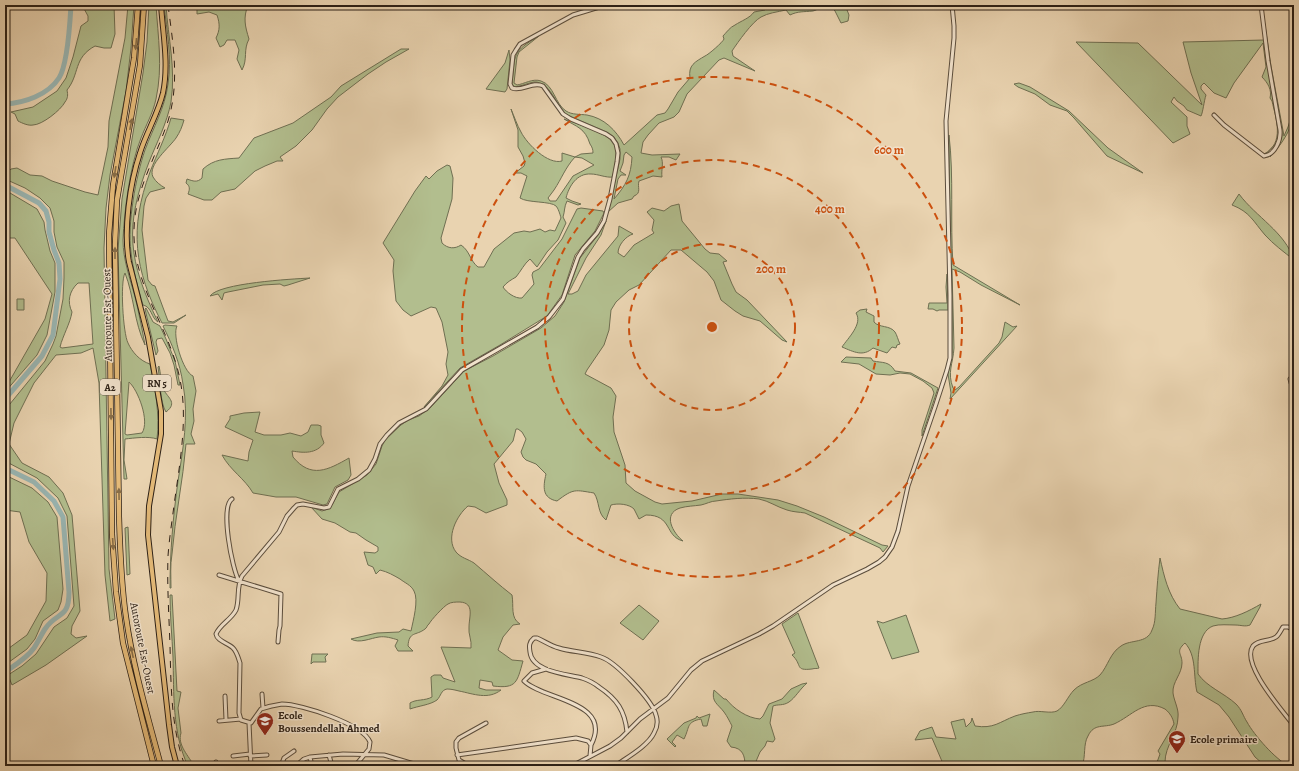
<svg xmlns="http://www.w3.org/2000/svg" width="1299" height="771" font-family="Alegreya,serif">
  <rect width="100%" height="100%" fill="#e9d3b0"/>
  <filter id="stains"><feTurbulence type="fractalNoise" baseFrequency=".005" numOctaves="4"/><feColorMatrix values="0 0 0 0 .2 0 0 0 0 .09 0 0 0 0 .02 0 0 0 .5 -.17"/></filter>
  <radialGradient id="worn" r=".72"><stop offset=".6" stop-color="#630" stop-opacity="0"/><stop offset="1" stop-color="#630" stop-opacity=".3"/></radialGradient>
  <path fill="#b2be8e" stroke="#6f6f52" fill-rule="evenodd" d="M82 5H114L115 34 111 48H104L95 46C73 58 80 74 67 90 68 95 68 98 65 102 61 110 42 125 33 125 28 126 22 123 18 121L15 114 11 112 33 107 57 91 66 78 73 57 81 26 88 21V16Z
    M128 5H134L131 48 126 91 110 175 106 208 104 248 109 569 115 619 110 621 105 575 99 383 93 348 81 353 56 355 34 383 14 423 9 444 22 463 49 477 63 493 72 515 80 611 72 626 71 634 76 638 87 636 46 665 12 685 8 675 22 666 36 654 54 627 67 618 74 606 67 516 58 498 37 478 5 461V410L45 361 53 344 56 336 63 299 64 278V262L57 247 54 232V221L50 208 40 198 25 188 5 179V172H8L11 169 17 168 30 175 42 176 52 181 85 192 98 195 108 147 109 121 125 38ZM78 283H89L93 344 62 348 60 347C63 335 70 324 72 312 67 302 69 291 78 283Z
    M149 5H156C158 37 163 67 156 99 153 113 146 125 141 138 130 165 124 212 123 240 123 260 130 278 135 297 139 313 142 329 145 345 134 322 134 296 125 273 120 282 123 333 128 343 132 352 140 361 150 364 155 387 160 415 157 439 149 436 134 438 125 439L124 460 127 479H124L118 250 122 199 143 73 147 42ZM129 382C138 390 150 421 142 433L127 435 125 434Z
    M164 5H166C168 38 176 68 171 102 167 123 157 142 149 162 124 227 128 260 158 322 151 318 152 307 143 305 138 288 133 270 131 252 127 224 136 176 145 150 153 128 165 108 168 84 172 58 167 31 164 5Z
    M197 5 219 8 232 5H248C243 18 245 26 249 39 243 50 248 59 242 70L237 59 239 50 235 40H227L224 45 220 47 216 38C220 30 220 24 217 15L209 12 197 14Z
    M768 5H773L774 7 776 5H828C822 5 818 10 813 11 804 12 798 11 790 15L786 10C777 12 768 13 761 17 752 22 738 42 732 51L733 56 755 71 724 58 719 60 687 94 679 112 674 117 659 123 648 135 643 142 641 153 652 155 680 154 676 160 669 157H661C664 163 661 170 662 177L653 176 639 181C637 187 642 193 634 196L632 199 618 203 608 212 620 159V149L618 143 613 136 607 132 565 114C556 105 550 81 534 82 528 83 522 86 515 87L512 84C515 53 512 52 539 36L519 52 517 57 514 83 517 85C524 84 533 78 541 81 554 85 555 104 566 111 572 115 580 114 587 115 604 118 616 130 624 145L657 115 665 113 668 109 678 92 690 78C688 65 695 62 705 56 708 55 723 42 724 39L723 36C726 33 730 27 735 25 741 21 750 18 754 12L765 10ZM626 152 632 157C631 176 626 185 614 199L618 179 621 175H626L620 171 623 163 624 155Z
    M830 5H845L849 15 848 21 841 23 835 11Z
    M1262 5 1271 66 1284 136 1288 127 1294 108C1294 127 1282 144 1270 157L1280 143 1282 135 1268 61Z
    M1264 40 1279 136 1277 142 1266 154H1264C1285 143 1276 119 1272 101L1270 98C1272 90 1268 83 1262 77L1266 67 1263 43 1234 83 1226 98 1214 93 1204 83 1201 86V89L1206 95C1204 101 1203 112 1201 116L1187 110 1184 106 1177 101 1174 97 1171 102 1187 117V126L1190 134 1173 143 1076 42 1138 43 1202 105 1191 73 1183 42Z
    M401 49H409L386 62 368 74 338 97 327 109 312 130 296 146 280 157 283 161H277L265 166 255 171 235 189 221 192 212 200H204L188 194C190 189 190 186 186 183L187 179C193 181 197 183 202 178L203 169C214 159 225 159 239 158L254 138 293 123 331 97 341 86Z
    M509 50 510 60 507 89 505 92 486 89 505 63Z
    M1019 83 1030 87 1069 111 1108 148 1143 173 1107 156 1074 118 1067 111 1050 105 1035 94 1018 87 1014 84Z
    M511 109C514 116 517 125 521 132 527 144 548 165 562 161V153L575 157 581 154 593 153C593 149 592 147 590 144 585 128 577 127 564 119 577 124 609 133 615 145 618 154 614 167 613 177 606 178 598 174 591 174 577 173 569 186 566 198L572 201 581 204 578 205 567 201C564 207 565 211 563 217L566 223 558 240 547 252 537 267 530 259C524 264 521 271 516 277 511 280 507 282 503 287 506 292 515 299 522 298L534 284 532 275 533 272 539 269 562 239 577 209 581 208 603 211 604 213 595 231 575 255 562 295 547 316 500 345 460 368 424 407 442 386 448 375 446 364 448 352 442 322 436 308 431 307 411 316 403 310 396 301 393 271 394 260 383 243 415 191 426 176 429 179 437 171 447 165 450 166 453 178 452 199 441 238 442 243C448 249 455 249 461 245 470 251 470 261 478 267H484L494 249 514 233 524 231 530 232 540 229 545 232 550 230 555 231 561 218C560 214 558 208 556 206 551 201 527 203 520 198L527 176 521 173H515L524 166 525 163 523 156 518 147V130ZM575 157 582 158 594 165 573 176 556 201H550L548 198C550 195 552 193 554 190 562 178 565 168 575 157Z
    M171 118 184 120C182 127 180 132 176 138 170 147 147 165 153 177 156 182 160 185 165 188L150 192 146 198 144 206 142 230 148 280 152 285 155 286 168 321 173 322 186 315 174 323H162C134 269 129 229 150 172 157 154 166 136 171 118Z
    M949 135C954 177 950 222 953 265L1020 305 981 285 960 272 952 269 954 348C953 364 947 372 953 388L955 390 959 387 999 343 1002 337 1005 322 1013 327 1017 326 950 399 951 393 948 374 952 353V292L950 245Z
    M5 190 37 209 44 222 45 230 50 251 55 263V292L47 335 37 355 5 392V389L45 319 52 294 15 238H7L5 237Z
    M1239 194C1256 217 1285 232 1294 260 1284 252 1273 244 1265 235 1253 221 1250 212 1232 205Z
    M679 204 682 221 705 249 710 253 719 254 727 261 723 262 732 284 736 292 747 300 787 342 782 340 760 321 743 316 735 311 721 300 714 281 707 272 681 250H671L639 285 629 290 616 302 611 310 609 330 604 345 587 370 585 374 611 388 616 396 613 417 614 432 625 465 626 483 635 491 655 502 662 504 692 501 722 494H738L778 500 797 506 824 517 882 545 888 546 883 552 880 548 805 513C799 512 793 512 787 510 777 507 769 501 759 499 745 497 729 499 716 501 711 501 706 504 701 505 694 506 687 506 680 508 662 514 673 533 683 541 664 536 673 515 646 515L639 519C637 516 636 512 634 509 629 504 618 503 611 505L606 520C597 513 600 502 594 493 575 490 574 488 557 501 542 498 543 487 546 474L536 464 526 460 523 457 521 452 526 439 522 432 518 429H516L513 441 494 464 499 483 507 500V505L486 513 475 507 468 506C457 515 445 538 456 552 461 558 468 559 474 563 487 574 499 585 512 595 514 606 510 618 520 624L513 625 503 637 498 650 512 660 523 661C517 682 517 689 493 686L492 682 480 680 479 688 486 690H501C488 700 474 694 459 691 455 690 451 689 447 689 441 690 441 696 437 700 430 705 418 706 410 709V703C416 699 425 701 432 697L431 677 434 675H441L443 678 455 682 441 647 471 648C472 640 468 634 469 627 469 617 475 603 460 602 456 602 451 602 448 604 444 606 431 620 429 624 427 625 427 628 425 629 416 636 409 631 408 646L413 651H398L395 646 398 640C392 638 385 636 379 637 371 638 359 644 351 639L377 633 399 632 403 629 411 631C413 621 419 600 414 591 411 585 405 583 400 579 393 575 388 572 380 570L376 574 373 567 368 565 364 552 375 553 378 551V547L366 540 356 533 350 532 335 523 322 519 311 507 322 511 328 509 332 505 339 492 367 475 376 464 382 446 385 440 401 425 408 420 419 416 430 408 464 371 493 356 541 328 555 316 564 302 580 258 598 235 606 221 601 235 586 258 568 294H572L578 291 586 275 618 236 619 226 633 234C626 236 618 245 618 253L624 257 634 245 654 233 652 230 654 220 647 212 652 208 664 211 671 206Z
    M947 274 948 310H939L937 311 933 309H928L929 303H947L946 287Z
    M310 278 288 285 284 286 280 284 263 285 228 292 224 293 222 300 218 294 210 296C219 283 292 279 310 278Z
    M17 299H24V310H17Z
    M146 308 153 322 160 326 166 339 175 361 180 385H178L174 365 170 353 162 338 157 339 156 342 158 351 156 355 145 309Z
    M867 309 866 312 874 316V322C879 328 890 325 895 332 897 335 898 340 900 344L897 345 896 348 892 347 887 353 873 348C863 357 854 352 842 347 848 338 863 324 856 313L860 310Z
    M165 325 177 326C172 335 183 372 193 376L196 391 193 409 194 421 191 434 195 444H186C183 481 175 517 172 554 170 565 171 577 171 588H170C170 552 173 517 178 481 183 449 189 416 183 384 180 363 172 344 163 326Z
    M846 357 871 358 873 361C883 363 889 361 895 371L911 373 938 388 922 436V430L934 393 932 388 923 381 910 374 900 373 890 375 876 374 859 364 841 362Z
    M159 366C161 373 160 382 163 388 166 397 179 402 166 412 160 403 160 379 158 367Z
    M260 412 255 432 264 435H281L290 433 301 436 308 432 311 425H318L321 426V435L324 443C316 454 304 453 292 451L293 457C311 479 328 470 349 458L351 475 348 480 335 487 327 504 323 505 296 497H276L253 493C245 479 230 470 222 455L248 461 249 452 253 440 225 427 230 419V416L244 413Z
    M5 475 32 488 48 502 57 517 63 589 61 602 58 610 43 621 35 639 27 649 5 665V651L27 635 46 601 47 573 29 542 20 512 5 510Z
    M128 527 130 574 127 575 125 528Z
    M1160 558C1164 576 1168 594 1180 609L1222 619C1235 618 1249 611 1261 604L1260 607 1250 625C1245 627 1241 625 1235 625 1229 625 1219 624 1213 626 1197 632 1198 660 1198 674 1207 687 1224 693 1236 704 1242 710 1243 716 1247 722 1254 735 1276 760 1289 766H1268L1263 764 1255 757 1229 717 1219 705 1197 692C1193 676 1197 656 1185 643 1175 652 1182 653 1182 663 1182 674 1172 682 1173 693 1174 701 1179 709 1178 717 1178 733 1165 746 1165 762 1162 764 1159 763 1156 765L1160 754 1158 751 1174 724C1173 718 1170 713 1165 709 1144 698 1132 716 1114 724 1104 728 1094 723 1088 736 1083 744 1086 757 1082 766H944L932 738 915 740 920 731 932 727 936 737 956 739 951 722 964 719 966 727 971 722 972 718 975 726C994 729 999 722 1015 716 1021 714 1027 713 1033 712 1040 710 1050 714 1057 711 1064 707 1068 696 1074 690 1082 682 1093 682 1100 675 1108 666 1110 653 1121 646 1131 639 1147 644 1152 630 1156 622 1155 612 1156 603 1157 588 1158 573 1160 558Z
    M170 595H172L177 691 181 692 178 708 181 733C177 745 189 756 194 766H188C172 733 174 693 173 657 172 636 170 616 170 595Z
    M639 605 659 621 643 640 620 623Z
    M798 613 819 668C817 669 815 668 812 669 794 671 803 665 792 655L795 653 782 624Z
    M906 615 919 652 892 659 877 621 883 623Z
    M312 654H328L325 657 326 662H313L311 664Z
    M807 683C800 689 795 698 789 702 783 706 778 704 773 706L770 723 775 739 773 742 767 741 765 746 760 752 754 766H745C745 756 743 748 731 747L727 741 732 726C730 722 727 716 724 712 718 704 711 702 714 690L724 699H726C734 709 747 718 760 719L763 716 769 704 782 699 791 689 802 684Z
    M710 714 707 726H703L701 719C686 722 690 727 684 739L677 735 672 742 676 746 675 747 667 739 684 723 696 718 697 716 699 718Z"/>
  <g fill="none" stroke-linecap="round" stroke-linejoin="round">
    <path stroke="#99b6b3" stroke-width="5" d="M5 104C24 103 48 95 59 78 68 64 70 22 71 5
      M5 185 39 203 46 211 49 222V232L54 250 59 263 60 279 53 335 42 356 5 399
      M5 468 34 482 54 501 63 517 69 592C69 620 57 611 45 629 41 635 38 642 34 648 27 658 15 665 5 672"/>
    <defs>
      <path id="minor" d="M1214 115 1224 125 1264 156C1275 155 1281 140 1280 130L1268 61 1261 5
        M1294 375 1290 379 1291 383 1294 384
        M232 499C220 507 232 569 239 581
        M219 575 281 594 280 626 279 630 278 642
        M1294 630 1288 627H1283C1281 630 1279 635 1276 637 1269 642 1259 639 1253 646 1240 664 1284 712 1294 726
        M546 669 532 673 524 681C543 700 614 701 591 745
        M262 694 263 708
        M225 696 226 720
        M219 721 241 719
        M249 723 251 766
        M329 755 332 766
        M457 755 576 738 588 741 591 745 590 756
        M233 756 250 754
        M250 756 267 755
        M310 757 312 766
        M216 762 217 766
        M281 766 284 758 294 751
        M296 766 304 759 310 757 343 754 384 755 414 764 417 766
        M355 766 369 749 370 742C363 724 301 704 282 704 275 705 267 707 261 709L251 723 241 720 239 713 240 663C238 657 237 652 233 648 228 643 217 641 216 634 220 624 231 620 236 610 240 599 236 587 242 576L279 532 287 516 294 508 297 505 303 504 324 508 329 507 338 489 358 479 369 470 375 459 380 444 387 435 399 423 426 409 462 370 537 327 549 317 563 299 578 257 583 249 597 233 604 221 610 199 617 162 618 153 616 144 612 138 606 134 571 119 563 114 543 86C532 81 522 92 512 88L510 84 513 55 516 50 520 44 573 15 606 5
        M469 766 459 760 456 748V742L459 738 486 723
        M572 766 610 746 621 738 640 719 668 698 691 670 702 661 759 634 773 626 833 585 867 569 879 562 885 557 892 547 898 531 908 486 936 404 947 370 950 358V295L946 121 954 38V26L952 5
        M615 766C626 758 648 746 654 733 657 728 658 721 656 715 652 700 616 662 601 657 587 652 572 652 559 648 551 646 544 641 537 638H534C529 642 529 646 530 652 532 672 567 674 582 678 588 680 594 683 599 687 617 699 625 711 627 732"/>
      <path id="major" d="M161 5C163 35 169 64 163 93 158 114 146 133 140 153 130 183 123 231 129 262L148 337 161 411V434L149 506 148 535 169 725 172 747 177 766"/>
      <path id="highway" d="M138 5 134 58 113 185 109 234 112 534 116 592 123 643 154 766
        M144 5 140 65 117 200 115 244 119 516C120 549 121 583 126 617 133 667 148 717 161 766"/>
    </defs>
    <use href="#minor" stroke="#5b4d3c" stroke-width="5"/>
    <use href="#major" stroke="#2c2016" stroke-width="6"/>
    <use href="#highway" stroke="#2c2016" stroke-width="6"/>
    <use href="#minor" stroke="#f1e2cc" stroke-width="3"/>
    <use href="#major" stroke="#e4ba78" stroke-width="4"/>
    <use href="#highway" stroke="#e4ba78" stroke-width="4.5"/>
    <path stroke="#2c2016" stroke-width="1" stroke-dasharray="7 7" stroke-linecap="butt" d="M168 5C173 44 180 82 168 121 156 157 135 190 134 229 132 288 172 329 181 385 188 425 178 473 173 513 171 528 169 542 168 556 167 586 169 616 170 646 171 686 171 728 185 766"/>
  </g>
  <defs><path id="oneway-solid" d="M-6-.8H1V-3.2L6.5 0L1 3.2V.8H-6Z"/></defs>
  <g fill="#886d47">
    <use href="#oneway-solid" transform="translate(136 44) rotate(95)"/>
    <use href="#oneway-solid" transform="translate(131 124) rotate(-78)"/>
    <use href="#oneway-solid" transform="translate(115 172) rotate(99)"/>
    <use href="#oneway-solid" transform="translate(115 253) rotate(-90)"/>
    <use href="#oneway-solid" transform="translate(111 414) rotate(89)"/>
    <use href="#oneway-solid" transform="translate(119 494) rotate(-91)"/>
    <use href="#oneway-solid" transform="translate(113 544) rotate(86)"/>
    <use href="#oneway-solid" transform="translate(132 652) rotate(-102)"/>
  </g>
  <g fill="none" stroke="#cc500e" stroke-width="2" stroke-dasharray="7 5">
    <circle cx="712" cy="327" r="83"/>
    <circle cx="712" cy="327" r="167"/>
    <circle cx="712" cy="327" r="250"/>
  </g>
  <defs>
    <symbol id="school-pin" viewBox="-11 -11 22 30"><path d="M0 17L-7.5 6A9.5 9.5 0 1 1 7.5 6Z" fill="#8f2418" stroke="#f1e2cc"/><path d="M0-5L7-2L0 1L-7-2ZM-4 1L0 2.5L4 1V4Q0 6-4 4Z" fill="#fff"/></symbol>
  </defs>
  <g fill-rule="evenodd">
    <use href="#school-pin" x="255" y="711" width="20" height="27"/>
    <use href="#school-pin" x="1167" y="729" width="20" height="27"/>
  </g>
  <g text-anchor="middle" stroke-width="3" stroke-linejoin="round" paint-order="stroke">
    <g fill="#f1e2cc" stroke="#675a4d" stroke-width="1">
      <rect x="143" y="375" width="28" height="16" rx="3"/>
      <rect x="100" y="379" width="20" height="16" rx="3"/>
    </g>
    <g font-size="10" font-weight="bold" fill="#2c2016">
      <text x="157" y="387">RN 5</text>
      <text x="110" y="391">A2</text>
    </g>
    <g font-size="11" fill="#2c2016" stroke="#f1e2cc">
      <text transform="translate(107 315) rotate(-91)" y="4">Autoroute Est-Ouest</text>
      <text transform="translate(143 648) rotate(79)" y="4">Autoroute Est-Ouest</text>
    </g>
    <g font-size="11" font-weight="bold" fill="#2c2016" stroke="#f1e2cc" text-anchor="start">
      <text x="278" y="719">Ecole<tspan x="278" dy="13">Boussendellah Ahmed</tspan></text>
      <text x="1190" y="743">Ecole primaire</text>
    </g>
  </g>
  <circle cx="712" cy="327" r="6" fill="#cc500e" stroke="#f1e2cc" stroke-width="2"/>
  <g font-size="12" text-anchor="middle" font-weight="bold" fill="#cc500e" stroke="#f1e2cc" stroke-width="3" stroke-linejoin="round" paint-order="stroke">
    <text x="889" y="154">600 m</text>
    <text x="830" y="213">400 m</text>
    <text x="771" y="273">200 m</text>
  </g>
  <rect width="1299" height="771" fill="none" stroke="#e9d3b0" stroke-width="20"/>
  <rect x="6" y="6" width="1287" height="759" fill="none" stroke="#2c2016" stroke-width="2"/>
  <rect x="10" y="10" width="1279" height="751" fill="none" stroke="#2c2016"/>
  <rect width="100%" height="100%" filter="url(#stains)"/>
  <rect width="100%" height="100%" fill="url(#worn)"/>
</svg>
